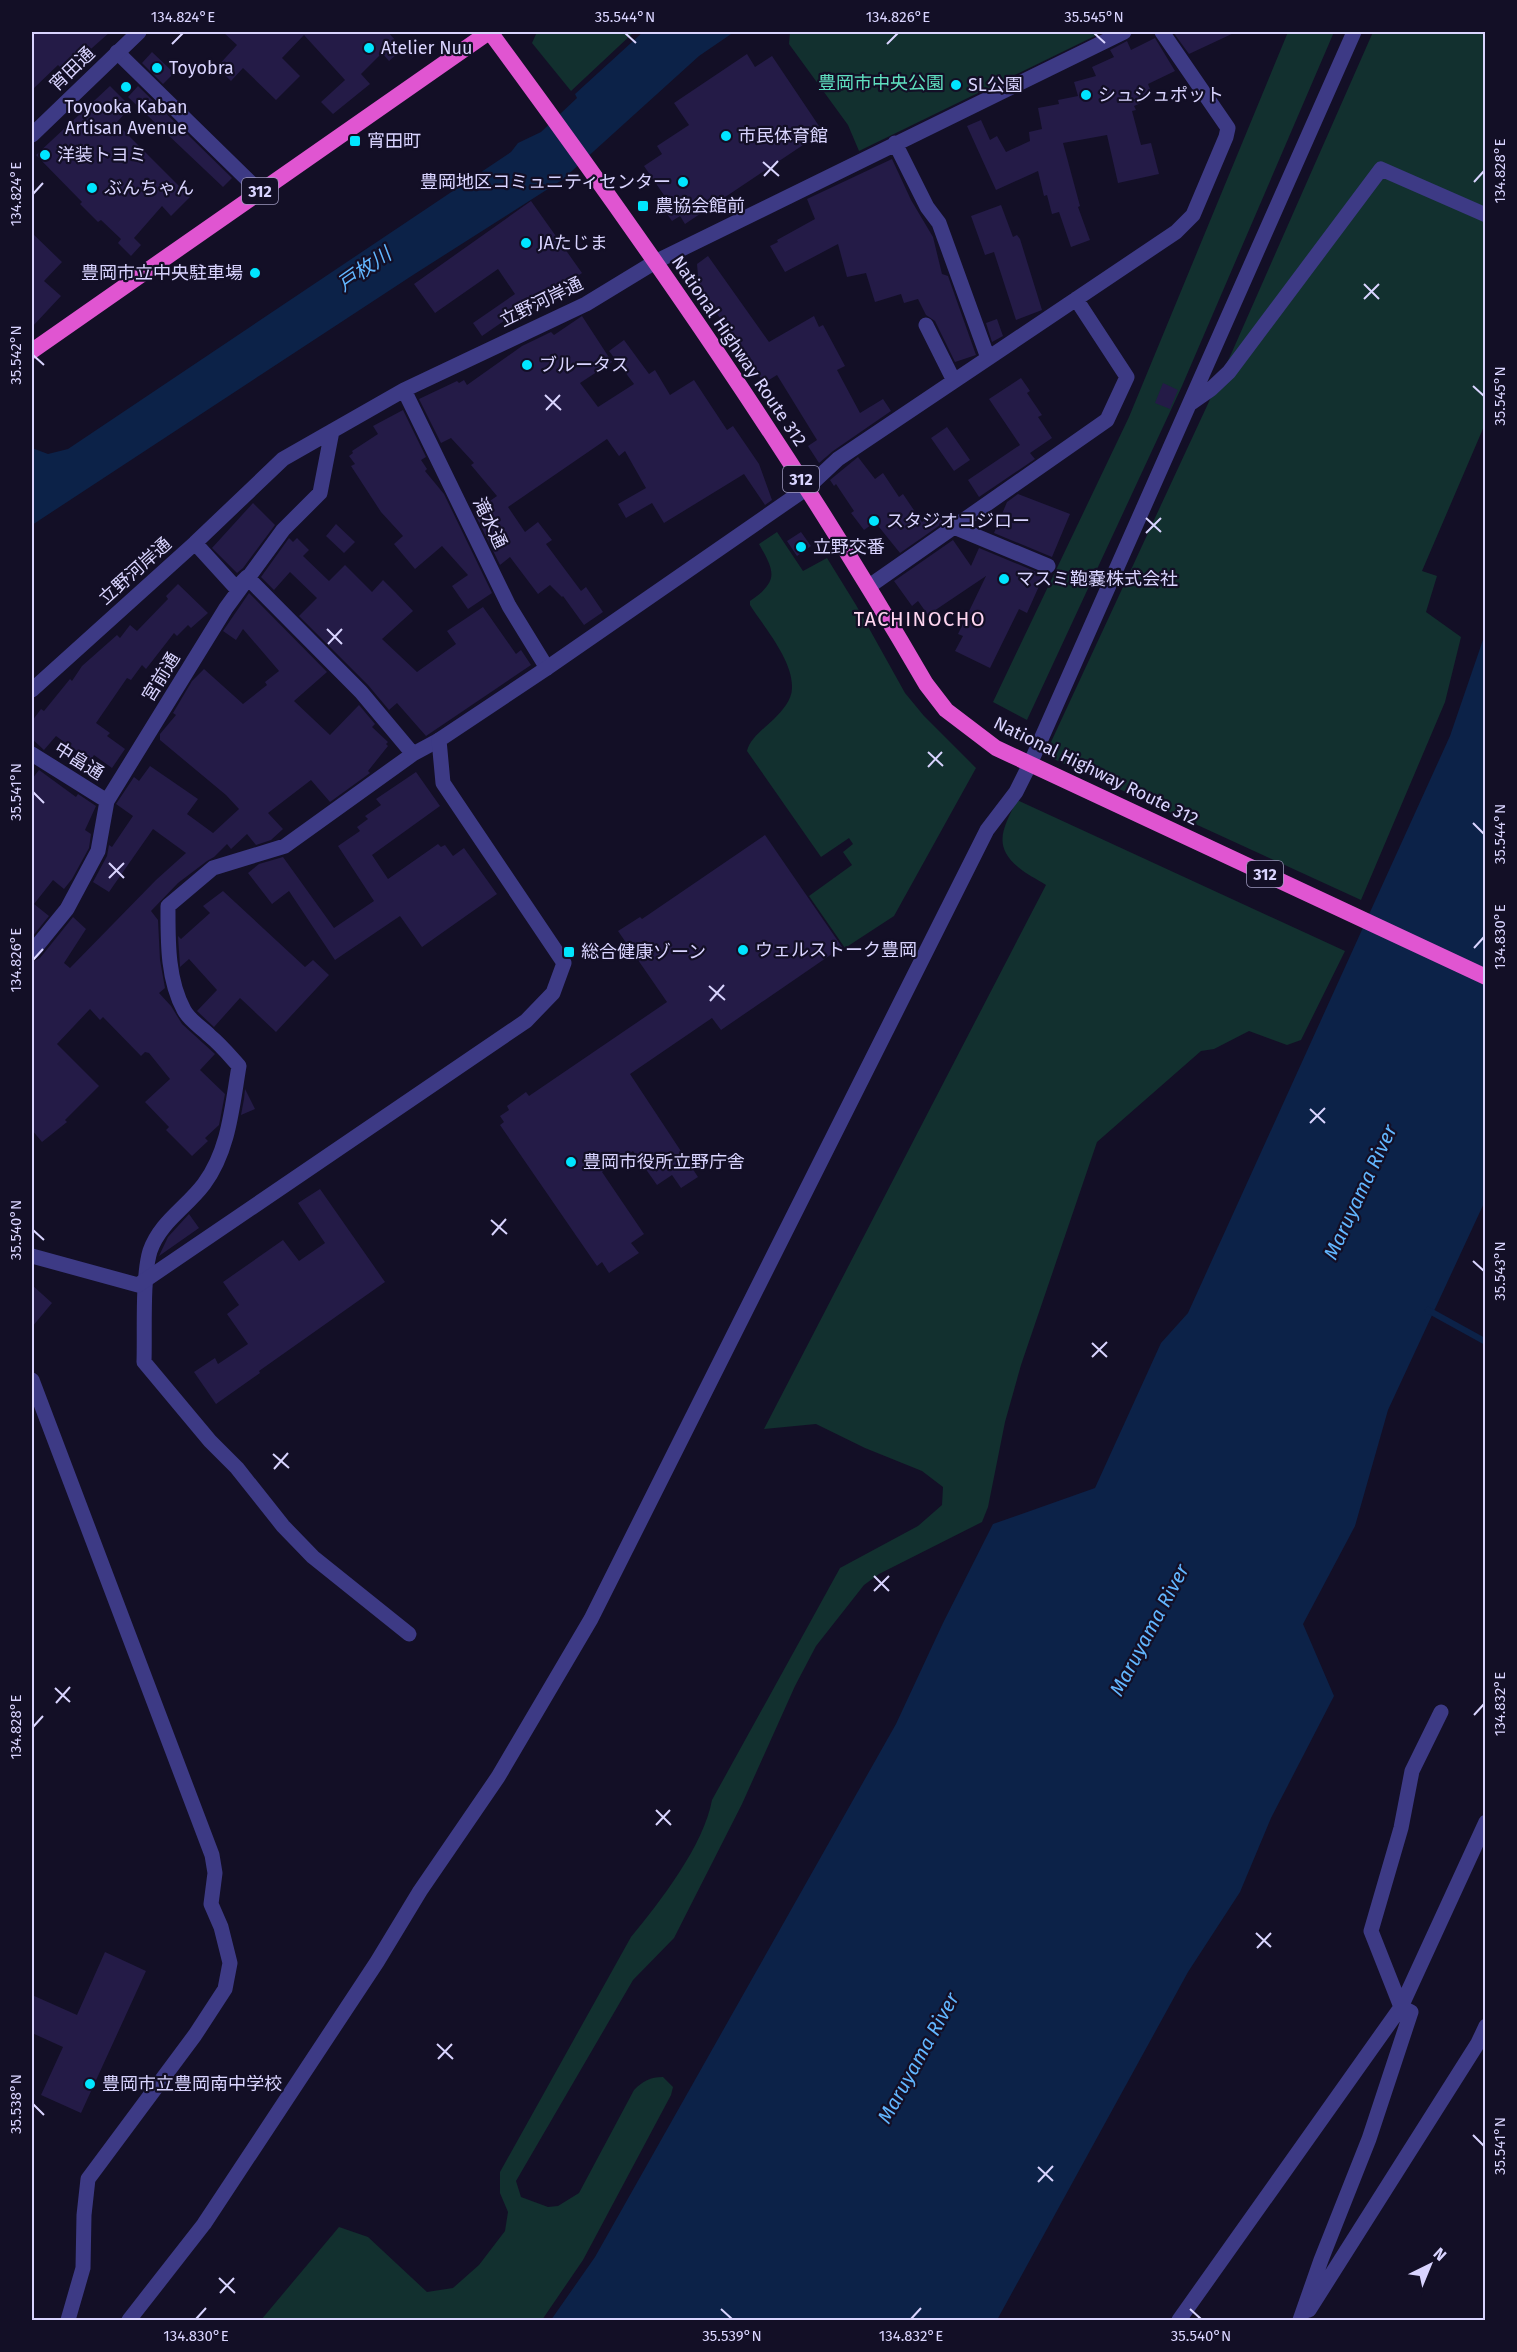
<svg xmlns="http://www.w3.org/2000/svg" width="1517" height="2352" font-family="'Fira Sans','Noto Sans JP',sans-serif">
  <rect width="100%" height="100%" fill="#130f26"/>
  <path fill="#12302f" d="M537 32H634L571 91 532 43Z
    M790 32H1103L859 151 848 125 789 44Z
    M1288 32H1334L1182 386 1027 720 993 702 1129 417Z
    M1373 32H1485V424L1422 571 1437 576 1426 612 1461 637 1445 702 1361 900 1045 755 1232 352Z
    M777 532 803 571 827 558 856 605 905 693 924 716 976 768 894 916 845 948 809 896 852 865 843 852 853 844 849 838 821 857 747 751C750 738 765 728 774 719 782 711 792 700 792 688 793 660 764 627 750 605V601C779 581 775 572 759 544Z
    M1017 800 1345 951 1301 1040 1287 1045 1249 1031 1214 1049 1201 1051 1097 1142 1021 1365 1005 1422 988 1507 982 1522 879 1574 864 1585 816 1646 795 1686 742 1804 674 1938 633 1980 516 2181 521 2197 548 2207 558 2206 579 2193 634 2090C643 2081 650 2077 663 2077L673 2087 671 2095 583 2260 542 2320H261L339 2227 368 2237 427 2292 453 2288 479 2265 505 2231 508 2212 500 2193V2172L631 1937C660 1902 704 1845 712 1800L840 1568 918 1526 942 1505 943 1487 922 1471 865 1448 816 1424 764 1429 1046 885C1037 879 1026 874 1018 867 991 845 1005 825 1017 800Z"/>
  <path fill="#0c2248" d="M643 32H734L699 56 562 180 413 275 32 525V448L48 454 68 449 511 152 518 143 541 132 577 98 575 94Z
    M1485 634V1201L1388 1410 1355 1526 1303 1624 1334 1696 1271 1818 1240 1892 1188 1972 997 2320H551L595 2257 896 1724 943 1623 993 1524 1095 1488 1161 1343 1188 1313 1450 736Z"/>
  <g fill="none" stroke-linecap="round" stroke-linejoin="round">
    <path stroke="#0c2248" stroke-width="6" d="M1428 1310 1486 1342"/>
  </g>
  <path fill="#241b47" d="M32 32H110L65 72 58 65 32 90Z
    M223 32H388L403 49 389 61 382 53 361 74 370 84 333 114 321 102 345 80 304 35 282 58 300 76 276 100 243 68 231 81 217 67 237 45Z
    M1173 32H1236L1189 54Z
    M1155 38 1175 71 1148 84 1152 94 1140 100 1141 103 1134 106 1136 110 1132 111 1141 145 1151 143 1159 174 1118 183 1107 135 1063 143 1080 206 1078 207 1090 240 1071 247 1059 212 1052 214 1047 195 1044 196 1038 171 996 190 967 126 981 120 990 140 997 136 1006 152 1030 141 1029 132 1042 129 1038 108 1059 104 1058 100 1078 96 1074 82 1096 76 1092 67 1114 57 1110 50 1127 41 1131 50Z
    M152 52 174 73 163 84 142 63Z
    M747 54 755 67 772 56 819 126 805 135 809 141 685 224 680 216 672 221 663 208 670 204 644 166 662 154 657 146 689 125 674 103Z
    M110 86 131 107 116 123 190 197 171 216 162 206 134 238 141 245 131 256 118 243 121 239 101 220 98 222 80 204 82 202 36 155Z
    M138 86 232 178 223 187 128 97Z
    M892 159 911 200 933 237 942 274 948 276 976 355 955 362 935 321 926 315 918 299 904 303 901 294 875 302 866 273 847 277 838 244 785 272 770 246 778 242 777 240 815 219 807 199Z
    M531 201 582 273 527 311 524 307 482 336 473 323 515 294 498 269 435 313 414 284Z
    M1001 205 1013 237 1017 235 1020 239 1042 310 1016 320 994 252 985 255 971 216Z
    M32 233 62 262 44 281 61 296 32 327Z
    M708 256 769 342 814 316 819 327 823 325 845 366 837 370 860 413 883 399 891 411 833 451 819 463 808 446 817 440 777 375 764 383 699 287 697 264Z
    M582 316 612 362 580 383 598 407 634 384 609 351 624 340 649 374 655 370 670 395 694 380 727 430 733 426 759 464 772 500 765 505 744 474 664 523 652 503 626 518 618 504 646 488 625 451 619 456 607 439 508 507 525 532 538 522 552 540 546 544 581 591 586 587 603 612 584 625 563 596 562 597 550 585 538 594 510 557 500 565 474 512 497 496 471 465 474 463 451 438 441 443 419 399 457 381 459 383 464 380 467 385 522 346 551 332 554 335Z
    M997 319 1003 336 992 342 986 323Z
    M1021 378 1030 391 1027 393 1042 415 1038 417 1052 438 1030 453 1035 459 979 497 968 480 1020 445 989 399Z
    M1163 383 1178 390 1170 409 1155 403Z
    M403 410 426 457 421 460 427 469 425 471 444 494 492 593 468 609 452 586 468 575 442 546 415 569 394 544 403 536 381 512 351 466 355 464 349 456 353 453 352 451 378 434 373 426Z
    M947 427 970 460 954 471 931 438Z
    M858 457 875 479 883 473 899 497 903 494 922 522 936 512 943 523 900 553 875 522 864 530 851 513 854 511 836 484 834 486 830 480Z
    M1018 494 1070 514 1052 557 994 533 1007 502Z
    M253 503 275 525 243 568 237 573 212 548Z
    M336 524 355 542 344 553 326 536Z
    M801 532 811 546 797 556 787 541Z
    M289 538 293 542 297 538 309 550 303 556 329 581 345 565 372 592 383 580 395 592 413 611 382 639 417 672 456 644 447 631 483 607 516 654 521 650 531 665 426 736 397 703 389 710 368 685 299 616 317 598 290 572 274 590 261 577Z
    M953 540 971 566 979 548 1044 575 1027 613 1019 609 990 668 955 651 963 636 958 634 986 576 928 615 918 601 912 606 894 581Z
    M178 584 208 613 191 628 188 625 177 636 174 633 146 669 142 665 131 680 127 678 96 723 110 733 107 736 125 749 112 768 94 755 90 761 56 736 44 750 32 739V721L41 709 44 711 70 679 72 681 82 666 117 635 120 638 130 625 137 631 168 599 166 596Z
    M249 593 327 672 294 701 330 735 359 705 375 724 372 727 388 742 386 744 388 746 368 771 370 773 330 802 311 780 268 813 283 829 271 840 256 845 247 834 231 849 227 844 214 857 207 861 178 883 151 911 158 920 160 960 165 988 159 993 171 1006 182 1024 215 1054 200 1070 225 1094 219 1125 205 1138 208 1141 192 1156 166 1130 169 1127 145 1102 170 1079 149 1053 145 1052 141 1056 103 1017 100 1020 90 1009 57 1044 99 1086 65 1120 67 1122 42 1142 32 1130V962L40 958 73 917 86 929 64 963 70 968 156 880 186 853 153 829 109 892 93 882 107 856 109 845 112 847 133 816 116 804 134 777 139 781 150 766 198 799 187 814 213 833 239 809 226 795 160 740V734L176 715 173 713 192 681 204 669 243 704 267 685 265 682 279 671 243 629 236 640 223 631Z
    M39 770 76 797 78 794 96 806 85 830 91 834 89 848 72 879 64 889 53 880 34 904 49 916 32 937V779Z
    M416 772 440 806 372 855 388 879 438 844 441 847 445 845 453 856 464 848 497 894 422 947 400 916 335 960 289 891 272 904 248 873 259 864 283 857 334 928 374 901 338 846 360 831 357 827 368 819 365 816 381 805 376 799Z
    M765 835 842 947 721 1030 712 1018 630 1074 698 1177 681 1188 672 1175 657 1185 633 1151 602 1172 644 1234 631 1243 639 1253 609 1273 602 1262 597 1266 500 1125 504 1122 500 1116 509 1110 507 1106 526 1092 529 1096 667 1002 618 931 640 917 642 919Z
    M223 891 305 967 313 960 329 975 276 1032 240 998 214 1027 197 1011 217 990 189 959 180 967 178 936 181 939 210 913 203 906Z
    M245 1089 255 1109 241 1115 244 1099Z
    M320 1189 385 1282 259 1371 260 1373 216 1404 194 1372 215 1358 218 1364 248 1344 227 1314 239 1305 223 1282 283 1240 299 1261 325 1243 298 1203Z
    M189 1214 199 1228 159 1256 168 1237Z
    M32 1285 52 1303 32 1327Z
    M105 1952 146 1971 81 2113 41 2095 63 2047 32 2033V1995L77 2015Z"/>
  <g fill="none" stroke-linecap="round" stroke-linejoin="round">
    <path stroke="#3d3a85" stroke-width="15" d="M117 52 259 191
      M895 143 927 207 939 223 988 358
      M926 325 954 381
      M404 390 509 606 547 668
      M1191 403 1211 389 1229 372 1381 169 1486 215
      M807 488 838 459 1176 232 1193 215 1226 137 1228 128 1162 32
      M954 527 1048 566
      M195 543 236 588 247 577 361 692 413 754
      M868 587 1107 420 1127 377 1076 299
      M32 690 195 543 283 459 404 390 586 304 655 262 1124 32
      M32 754 107 801
      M32 952 67 909 98 851 107 801 226 608 283 530 320 493 332 431
      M32 1380 212 1855 215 1873 211 1904 221 1927 230 1963 225 1989 195 2035 88 2179 84 2215 83 2268 68 2320
      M409 1634 313 1557 283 1526 237 1468 210 1441 144 1362C145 1332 142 1278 150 1251 160 1222 186 1208 204 1184 229 1150 232 1107 239 1066 230 1056 221 1045 210 1036 201 1027 190 1021 184 1010 167 979 168 940 168 906L213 868 285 846 413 754 439 740
      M1309 2310 1478 2043 1486 2026
      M129 2320 204 2224 377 1962 420 1891 498 1777 591 1619 987 830 1016 792 1030 764 1354 32
      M1179 2320 1401 2007 1486 1822
      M1300 2320 1321 2260 1369 2139 1411 2012 1401 2007 1371 1931 1401 1828 1412 1771 1441 1712"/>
    <path stroke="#3d3a85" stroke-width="15" d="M32 135 139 32
      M32 1256 138 1285 526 1021 553 993 564 963 443 783 439 740 547 668 807 488"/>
    <path stroke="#e055d1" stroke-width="16" d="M490 32C645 242 795 458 926 684L946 710 996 748 1486 977
      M32 351 489 32"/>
  </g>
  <path fill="none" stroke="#d9d4ff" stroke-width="2" d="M625 33 636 43M1094 33 1105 43M172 44 183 33M887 44 898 33M763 162 779 176M764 176 778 161M1474 182 1484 171M33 194 43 183M1364 284 1379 299M1364 299 1379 284M33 355 44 365M1473 386 1484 396M545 395 561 410M546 410 560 395M1146 518 1161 532M1146 533 1161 518M327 629 342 644M328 644 342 629M928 752 943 766M928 767 942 752M33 792 44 803M1473 823 1484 834M109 863 124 878M109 878 124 863M1474 948 1484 937M33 960 43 949M709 986 725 1000M710 1001 724 985M1310 1109 1325 1123M1310 1123 1325 1108M491 1220 507 1234M33 1230 44 1240M492 1235 506 1219M1473 1261 1484 1271M1092 1343 1107 1357M1092 1357 1107 1342M273 1454 289 1468M274 1469 288 1453M874 1576 889 1591M874 1591 889 1576M55 1688 70 1702M56 1703 70 1687M1474 1715 1484 1704M33 1727 43 1716M656 1810 671 1825M656 1825 670 1810M1256 1933 1271 1947M1257 1948 1271 1933M437 2044 453 2059M438 2059 452 2044M33 2104 44 2115M1473 2135 1484 2146M1038 2167 1053 2181M1038 2182 1053 2166M219 2278 235 2293M220 2293 234 2278M721 2309 732 2319M1190 2309 1201 2319M196 2319 206 2308M911 2319 921 2308"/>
  <g fill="#00e5ff" stroke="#130f26" stroke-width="2">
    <circle cx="369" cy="48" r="6"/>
    <circle cx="157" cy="68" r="6"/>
    <circle cx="956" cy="85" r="6"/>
    <circle cx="126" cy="87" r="6"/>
    <circle cx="1086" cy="95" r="6"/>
    <circle cx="726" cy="136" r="6"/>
    <rect x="349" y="135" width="12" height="12" rx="3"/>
    <circle cx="45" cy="155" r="6"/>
    <circle cx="683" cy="182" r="6"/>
    <circle cx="92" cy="188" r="6"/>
    <rect x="637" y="200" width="12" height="12" rx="3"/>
    <circle cx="526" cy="243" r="6"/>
    <circle cx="255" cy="273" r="6"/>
    <circle cx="527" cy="365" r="6"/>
    <circle cx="874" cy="521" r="6"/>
    <circle cx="801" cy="547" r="6"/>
    <circle cx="1004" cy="579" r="6"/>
    <circle cx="743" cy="950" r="6"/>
    <rect x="563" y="946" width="12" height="12" rx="3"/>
    <circle cx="571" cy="1162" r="6"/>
    <circle cx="90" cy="2084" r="6"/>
  </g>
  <g text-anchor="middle" stroke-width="4.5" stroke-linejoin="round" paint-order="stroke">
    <g fill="#130f26" stroke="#9e99be" stroke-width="1.5">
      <rect x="242" y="178" width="36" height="26" rx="4.5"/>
      <rect x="783" y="466" width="36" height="26" rx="4.5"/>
      <rect x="1247" y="861" width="36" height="26" rx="4.5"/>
    </g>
    <g font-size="16" font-weight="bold" fill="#d9d4ff">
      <text x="260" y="197">312</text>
      <text x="801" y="485">312</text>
      <text x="1265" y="880">312</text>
    </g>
    <g font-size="18" fill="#d9d4ff" stroke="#130f26" text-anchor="start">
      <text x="381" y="54">Atelier Nuu</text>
      <text x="169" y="74">Toyobra</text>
      <text x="968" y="91">SL公園</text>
      <text x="1098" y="101">シュシュポット</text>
      <text x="126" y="113" text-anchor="middle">Toyooka Kaban<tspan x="126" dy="21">Artisan Avenue</tspan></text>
      <text x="738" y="142">市民体育館</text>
      <text x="367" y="147">宵田町</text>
      <text x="57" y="161">洋装トヨミ</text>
      <text x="671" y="188" text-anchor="end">豊岡地区コミュニティセンター</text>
      <text x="104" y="194">ぶんちゃん</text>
      <text x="655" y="212">農協会館前</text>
      <text x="538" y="249">JAたじま</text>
      <text x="243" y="279" text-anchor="end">豊岡市立中央駐車場</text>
      <text x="539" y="371">ブルータス</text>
      <text x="886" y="527">スタジオコジロー</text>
      <text x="813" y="553">立野交番</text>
      <text x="1016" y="585">マスミ鞄嚢株式会社</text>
      <text x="755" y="956">ウェルストーク豊岡</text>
      <text x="581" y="958">総合健康ゾーン</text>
      <text x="583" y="1168">豊岡市役所立野庁舎</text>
      <text x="102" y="2090">豊岡市立豊岡南中学校</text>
    </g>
    <g font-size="18" fill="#d9d4ff" stroke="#130f26">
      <text transform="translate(72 69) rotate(-44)" y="6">宵田通</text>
      <text transform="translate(541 302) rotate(-26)" y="6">立野河岸通</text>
      <text transform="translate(739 351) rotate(56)" y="6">National Highway Route 312</text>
      <text transform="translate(490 523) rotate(64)" y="6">滝水通</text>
      <text transform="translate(135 571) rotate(-42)" y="6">立野河岸通</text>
      <text transform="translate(161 677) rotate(-58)" y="6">宮前通</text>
      <text transform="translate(79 761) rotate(32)" y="6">中畠通</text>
      <text transform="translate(1096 771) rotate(26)" y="6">National Highway Route 312</text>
    </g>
    <g font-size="18" fill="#5fe0c0" stroke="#130f26">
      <text x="881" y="89">豊岡市中央公園</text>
    </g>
    <g font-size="20" font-style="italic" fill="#62b6ff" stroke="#130f26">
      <text transform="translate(364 269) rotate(-35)" y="7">戸枚川</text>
      <text transform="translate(1360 1192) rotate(-65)" y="7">Maruyama River</text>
      <text transform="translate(1149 1630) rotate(-62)" y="7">Maruyama River</text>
      <text transform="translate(918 2058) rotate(-61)" y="7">Maruyama River</text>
    </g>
    <g font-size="20" letter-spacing="1.5" fill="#ffd6f0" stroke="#130f26">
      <text x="920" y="626">TACHINOCHO</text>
    </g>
  </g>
  <rect width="1517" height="2352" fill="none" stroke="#130f26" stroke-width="66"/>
  <g transform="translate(1430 2265) rotate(43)" stroke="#130f26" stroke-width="4.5" paint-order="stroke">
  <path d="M0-4.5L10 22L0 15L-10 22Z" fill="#d9d4ff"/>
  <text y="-9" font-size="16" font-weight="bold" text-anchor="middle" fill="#d9d4ff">N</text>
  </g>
  <rect x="33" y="33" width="1451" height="2286" fill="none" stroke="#d9d4ff" stroke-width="2"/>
  <g font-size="15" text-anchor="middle" fill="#d9d4ff">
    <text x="183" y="22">134.824°E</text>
    <text x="625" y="22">35.544°N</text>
    <text x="898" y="22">134.826°E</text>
    <text x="1094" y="22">35.545°N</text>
    <text transform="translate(1500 171) rotate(-90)" y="5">134.828°E</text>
    <text transform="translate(16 194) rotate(-90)" y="5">134.824°E</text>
    <text transform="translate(16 355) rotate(-90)" y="5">35.542°N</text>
    <text transform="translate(1500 396) rotate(-90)" y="5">35.545°N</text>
    <text transform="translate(16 792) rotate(-90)" y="5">35.541°N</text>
    <text transform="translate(1500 834) rotate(-90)" y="5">35.544°N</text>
    <text transform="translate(1500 937) rotate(-90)" y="5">134.830°E</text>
    <text transform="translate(16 960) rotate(-90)" y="5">134.826°E</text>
    <text transform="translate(16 1230) rotate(-90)" y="5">35.540°N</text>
    <text transform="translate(1500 1271) rotate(-90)" y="5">35.543°N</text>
    <text transform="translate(1500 1704) rotate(-90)" y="5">134.832°E</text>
    <text transform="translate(16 1727) rotate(-90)" y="5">134.828°E</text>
    <text transform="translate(16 2104) rotate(-90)" y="5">35.538°N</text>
    <text transform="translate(1500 2146) rotate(-90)" y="5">35.541°N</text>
    <text x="196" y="2341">134.830°E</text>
    <text x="732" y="2341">35.539°N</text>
    <text x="911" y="2341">134.832°E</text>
    <text x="1201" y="2341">35.540°N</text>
  </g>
</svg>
